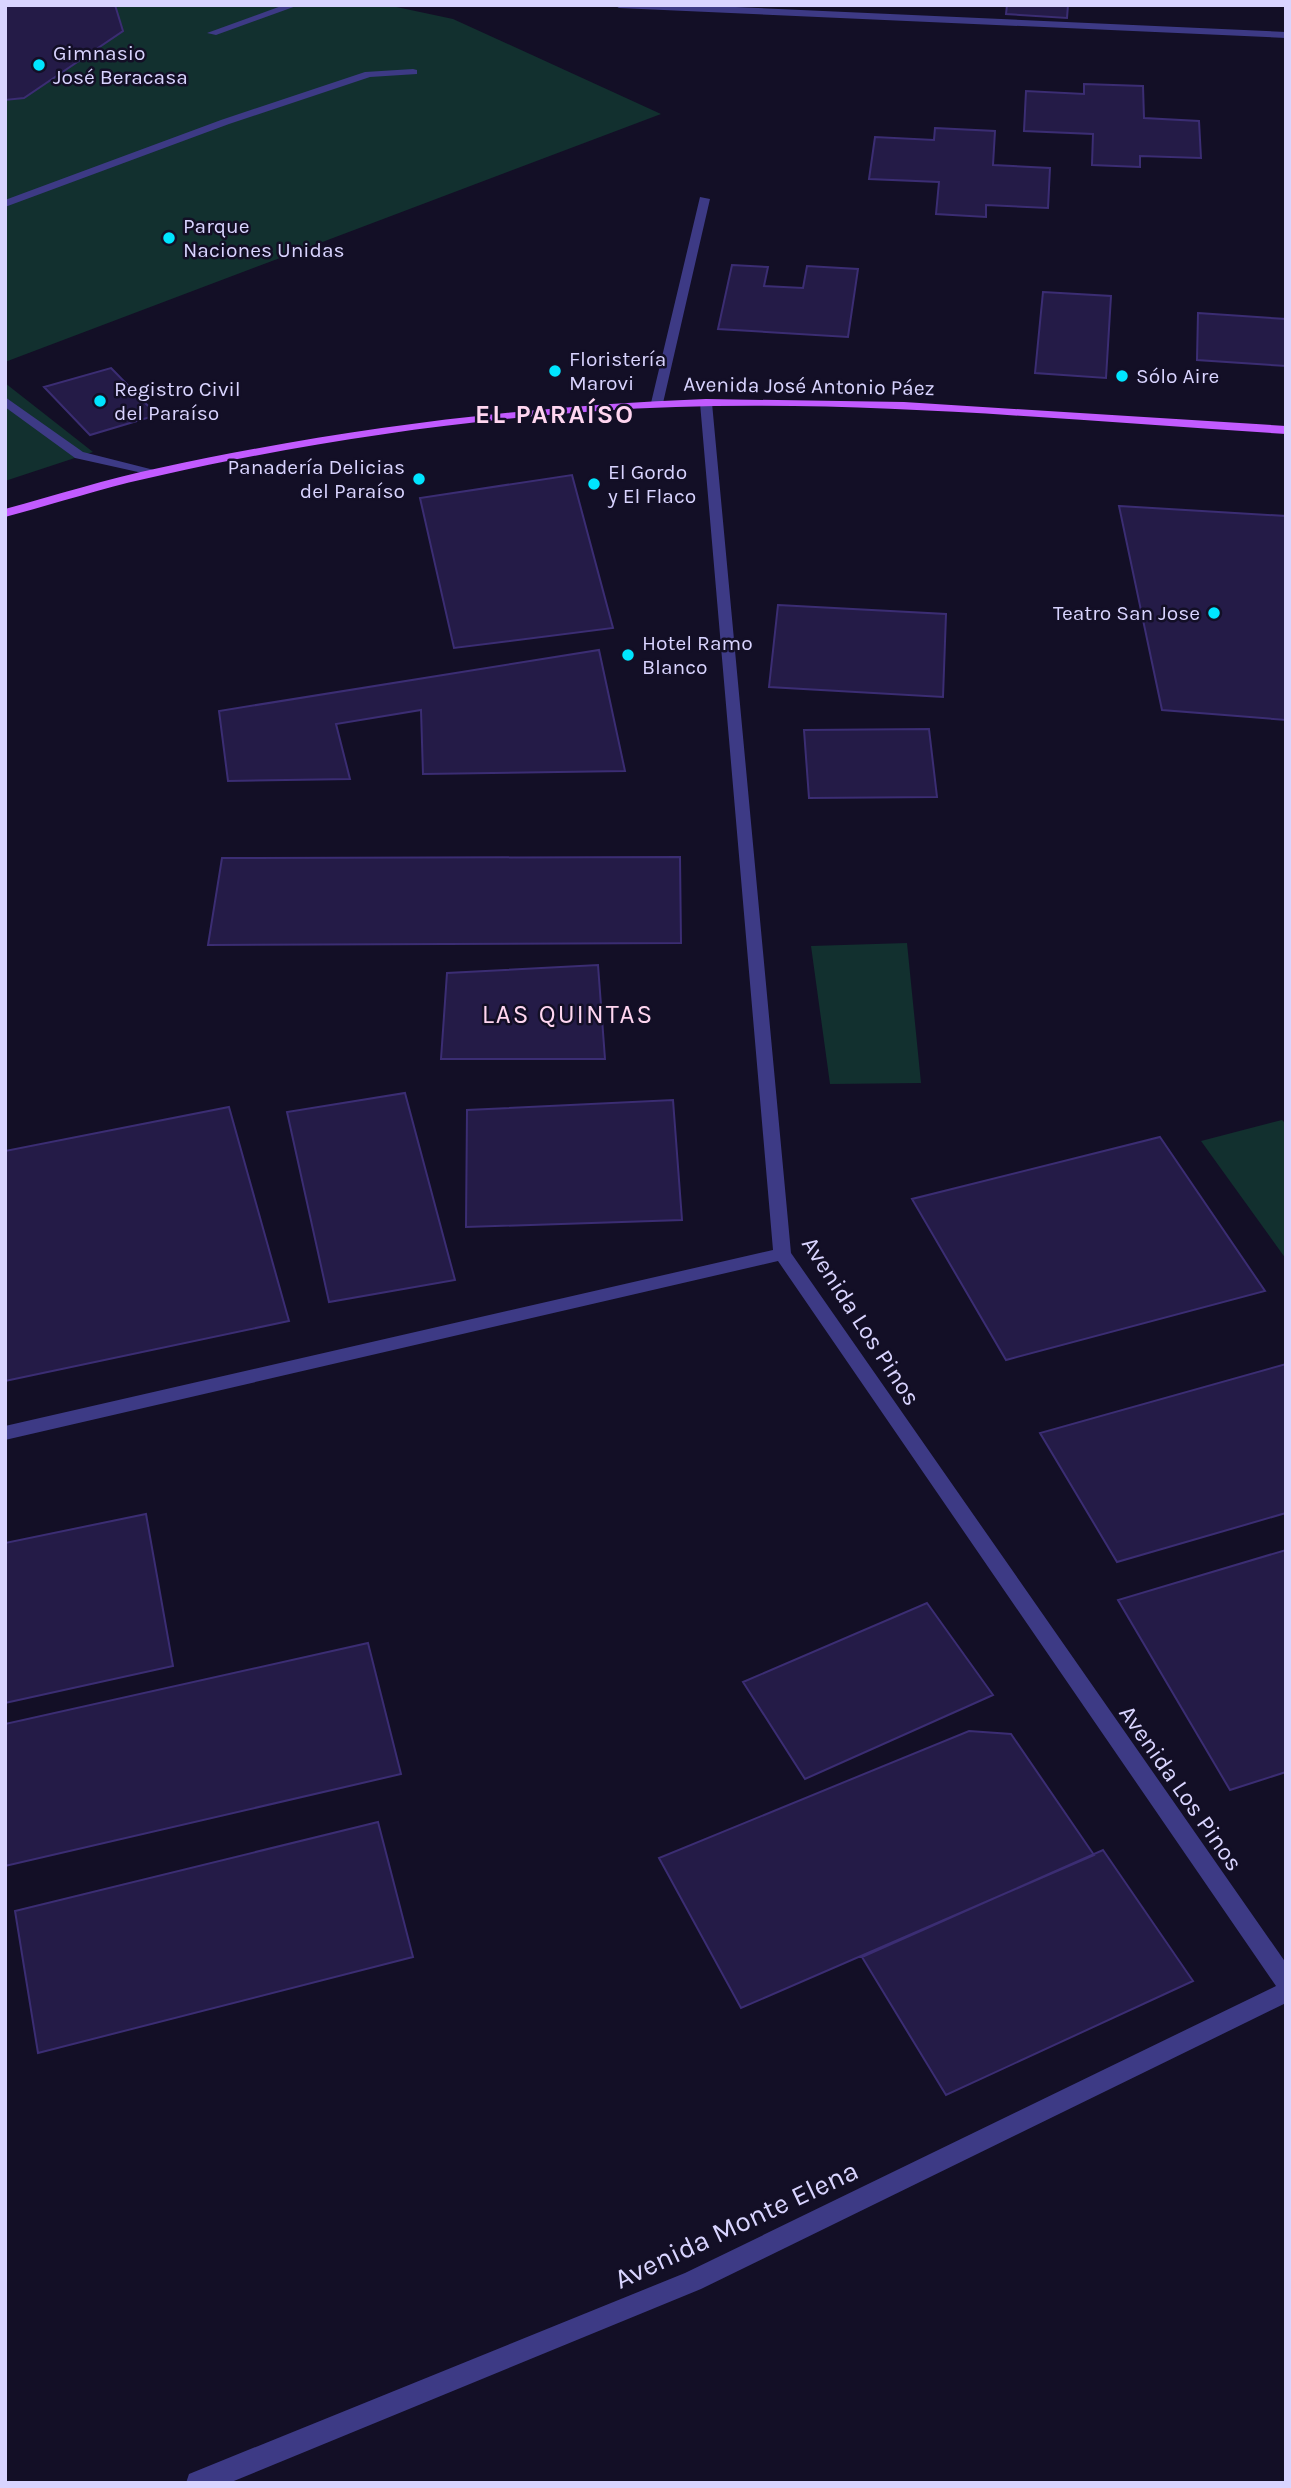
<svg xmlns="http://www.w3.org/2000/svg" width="1291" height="2488" font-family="Karla,sans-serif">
  <rect width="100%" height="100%" fill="#130f26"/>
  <path fill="#12302f" d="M5 5H387L453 19 661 114 5 362Z
    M5 383 93 452 5 481Z
    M907 943 921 1083 830 1084 811 946Z
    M1282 1120 1286 1124V1259L1201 1141Z"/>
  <path fill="#241b47" stroke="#3b2d73" stroke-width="2" d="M5 5H115L123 31 24 98 5 100Z
    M1007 5H1068L1067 18 1006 14Z
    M1084 84 1143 86 1144 118 1199 121 1201 158 1140 156V167L1092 165 1093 134 1024 131 1026 91 1084 94Z
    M935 128 995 131 993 165 1050 168 1048 208 986 205V217L936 214 939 182 869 179 875 137 934 140Z
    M732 265 768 267 764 286 803 288 807 266 858 269 848 337 718 329Z
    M1043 292 1111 296 1106 378 1035 373Z
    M1198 313 1286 319V366L1197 360Z
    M111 368 157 415 90 435 44 387Z
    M572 475 613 628 454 648 420 498Z
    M1119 506 1286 516V720L1162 710Z
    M778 605 946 614 943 697 769 687Z
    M599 650 625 771 423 774 421 710 336 724 350 779 228 781 219 711Z
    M929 729 937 797 809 798 804 730Z
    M680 857 681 943 208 945 222 858Z
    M598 965 605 1059H441L447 973Z
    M405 1093 455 1280 329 1302 287 1112Z
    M673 1100 682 1220 466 1227 467 1110Z
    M229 1107 289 1321 5 1381V1151Z
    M1160 1137 1265 1291 1006 1360 912 1199Z
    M1286 1364V1513L1117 1562 1040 1433Z
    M146 1514 173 1666 5 1703V1543Z
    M1286 1550V1772L1230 1790 1118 1600Z
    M927 1603 993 1695 805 1779 743 1682Z
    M368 1643 401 1774 5 1866V1724Z
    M969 1731 1011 1734 1094 1855 741 2008 659 1858Z
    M378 1822 413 1957 38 2053 15 1911Z
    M1103 1850 1193 1981 946 2095 862 1957Z"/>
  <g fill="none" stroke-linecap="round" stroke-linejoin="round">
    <path fill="#3d3a85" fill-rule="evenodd" d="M284 5H299L216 35 207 33Z
      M614 5H691L1286 32V38L619 8Z
      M413 69 417 70V74L370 77 229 124 5 207V200L221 120 365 72Z
      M700 197 710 199 663 403 657 407 651 403Z
      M5 397 83 452 162 472 156 476 75 458 5 407Z
      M706 399 712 403 791 1253 1286 1963V2003L701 2289 229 2483H186L189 2474 685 2273 1276 1986 778 1261 5 1440V1426L773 1250 700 403Z"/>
    <path fill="#c25bff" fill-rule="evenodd" d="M706 399 904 402 1286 426V434C1060 420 825 395 598 411 453 421 305 443 162 475 109 486 58 503 5 517V509C56 495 107 479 159 468 339 429 522 406 706 399Z"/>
  </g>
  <g fill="#00e5ff" stroke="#130f26" stroke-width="2.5">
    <circle cx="39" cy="65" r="7"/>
    <circle cx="169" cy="238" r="7"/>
    <circle cx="555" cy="371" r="7"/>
    <circle cx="1122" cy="376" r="7"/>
    <circle cx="100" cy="401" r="7"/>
    <circle cx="419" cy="479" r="7"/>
    <circle cx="594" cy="484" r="7"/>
    <circle cx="1214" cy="613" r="7"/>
    <circle cx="628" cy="655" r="7"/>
  </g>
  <g text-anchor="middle" stroke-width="5" stroke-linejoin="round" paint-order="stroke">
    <g font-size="21" fill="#d9d4ff" stroke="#130f26" text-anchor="start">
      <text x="53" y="60">Gimnasio<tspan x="53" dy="24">José Beracasa</tspan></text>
      <text x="183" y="233">Parque<tspan x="183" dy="24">Naciones Unidas</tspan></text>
      <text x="569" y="366">Floristería<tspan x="569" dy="24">Marovi</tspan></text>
      <text x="1136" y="383">Sólo Aire</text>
      <text x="114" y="396">Registro Civil<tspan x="114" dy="24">del Paraíso</tspan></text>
      <text x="405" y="474" text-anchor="end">Panadería Delicias<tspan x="405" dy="24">del Paraíso</tspan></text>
      <text x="608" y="479">El Gordo<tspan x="608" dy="24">y El Flaco</tspan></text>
      <text x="1200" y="620" text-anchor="end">Teatro San Jose</text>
      <text x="642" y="650">Hotel Ramo<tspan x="642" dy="24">Blanco</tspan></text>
    </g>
    <g font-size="21" fill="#d9d4ff" stroke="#130f26">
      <text transform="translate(809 386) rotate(1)" y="7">Avenida José Antonio Páez</text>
    </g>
    <g font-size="24" fill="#d9d4ff" stroke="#130f26">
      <text transform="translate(861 1321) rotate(57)" y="8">Avenida Los Pinos</text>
      <text transform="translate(1181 1788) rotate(55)" y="8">Avenida Los Pinos</text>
    </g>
    <g font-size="26" font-weight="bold" letter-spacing="2" fill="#ffd6f0" stroke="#130f26">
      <text x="555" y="423">EL PARAÍSO</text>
    </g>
    <g font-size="26" letter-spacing="2" fill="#ffd6f0" stroke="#130f26">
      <text x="568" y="1023">LAS QUINTAS</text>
    </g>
    <g font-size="28" fill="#d9d4ff" stroke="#130f26">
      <text transform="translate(736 2224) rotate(-25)" y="10">Avenida Monte Elena</text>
    </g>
  </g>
  <rect width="1291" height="2488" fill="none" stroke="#d9d4ff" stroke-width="14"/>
</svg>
